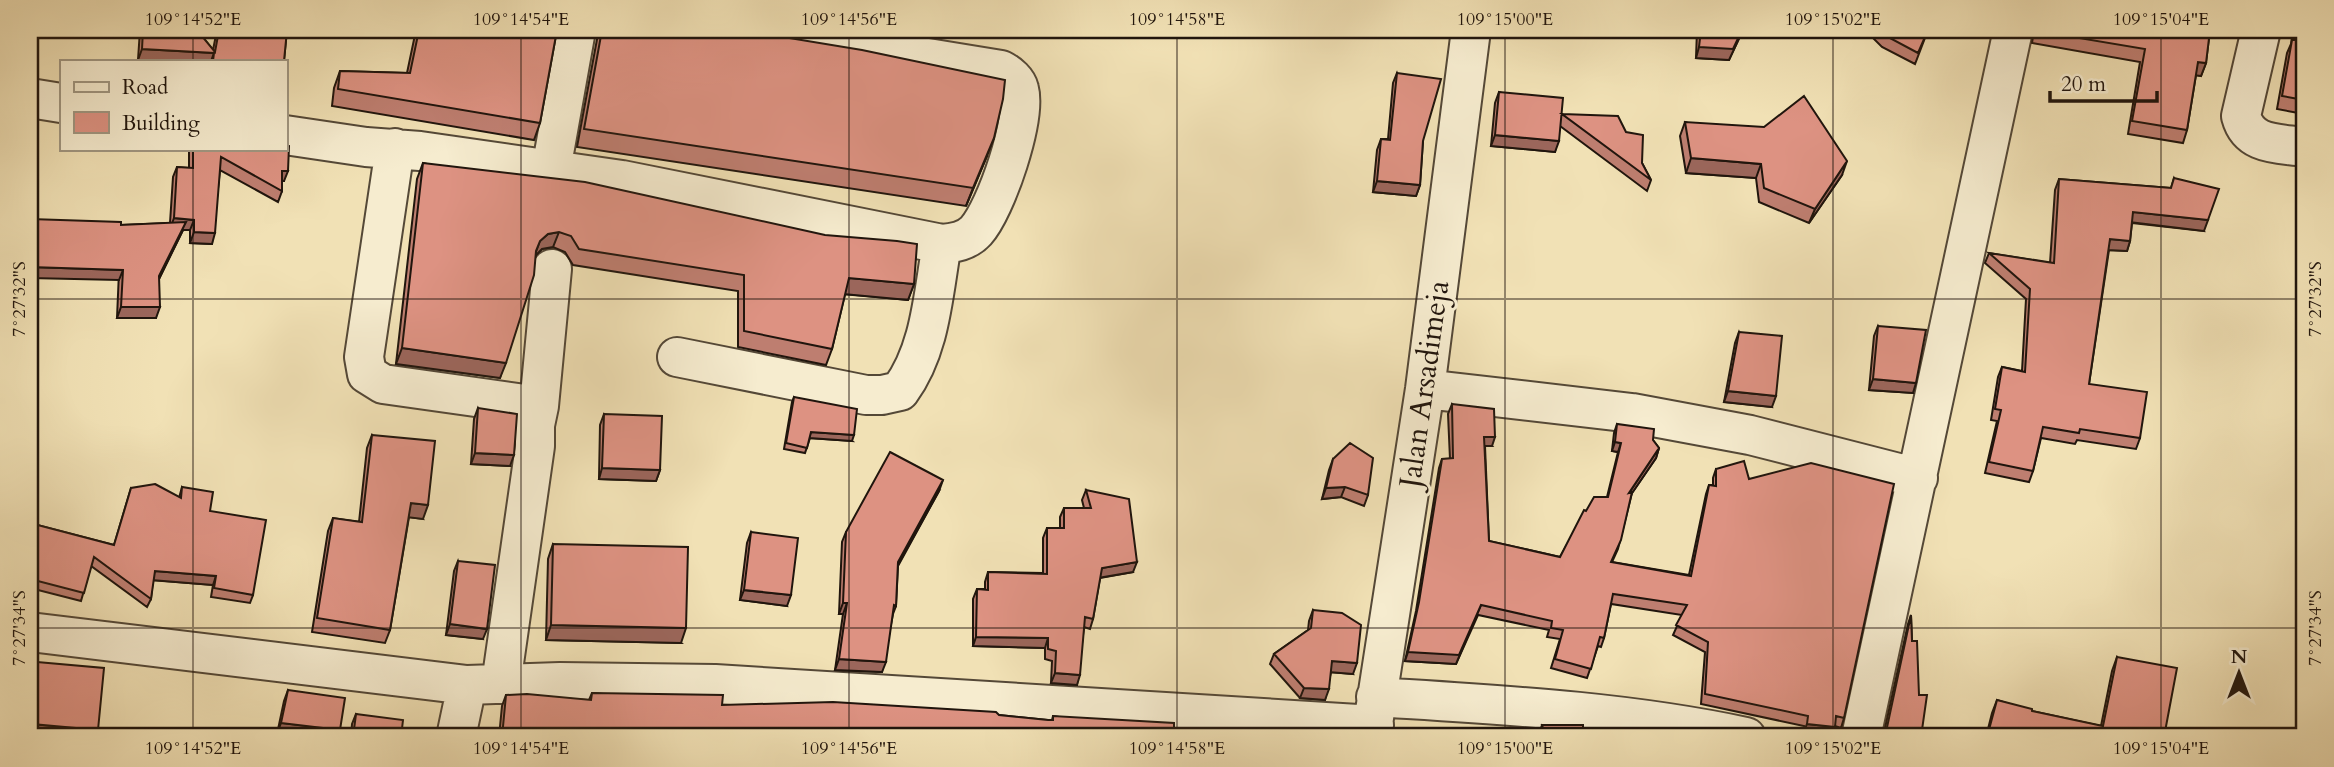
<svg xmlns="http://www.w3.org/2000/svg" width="2334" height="767" font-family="Cardo,serif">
  <rect width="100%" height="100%" fill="#f1e1b5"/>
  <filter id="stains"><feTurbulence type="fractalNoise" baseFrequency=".00286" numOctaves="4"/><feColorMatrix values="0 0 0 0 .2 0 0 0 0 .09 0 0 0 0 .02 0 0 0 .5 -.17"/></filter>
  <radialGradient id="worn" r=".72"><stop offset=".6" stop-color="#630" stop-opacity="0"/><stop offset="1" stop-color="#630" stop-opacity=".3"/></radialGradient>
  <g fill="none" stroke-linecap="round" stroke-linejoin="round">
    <defs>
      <path id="minor" d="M2261 30 2241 116C2249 146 2278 143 2304 147
        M30 98 61 103
        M285 135 366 147 420 151 622 180 942 244C954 243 967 241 976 231 996 209 1027 118 1019 89 1017 81 1009 74 1001 70L756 30
        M395 148 364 357 367 374 383 384 539 406
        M551 170 576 30
        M677 357 866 395H882L900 391C931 349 933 294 942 244
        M1425 389 1632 413 1750 435 1918 478
        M30 632 467 685 560 682 715 684 1374 725
        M501 684 535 446V425L539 406 552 269
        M1376 697C1501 705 1624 711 1746 737
        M456 737 467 685
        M1371 737 1425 389 1471 30
        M1861 737 2013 30"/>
    </defs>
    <use href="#minor" stroke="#544837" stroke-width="42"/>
    <use href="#minor" stroke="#f6eccf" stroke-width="38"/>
  </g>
  <path fill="#be7e70" stroke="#20150d" stroke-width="2" d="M140 30H197L213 50 217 30H287L284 61H167L138 60Z
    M416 30H557L540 123 534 140 332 106 334 88 340 71 407 73Z
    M597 30H751L987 156 966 206 577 147 598 34Z
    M1697 30H1743L1729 60 1696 58Z
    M1865 30H1928L1915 64 1882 47Z
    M2034 30H2210L2206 63 2201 76 2196 75 2187 130 2183 143 2128 134 2140 62 2032 43Z
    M2293 30H2304V114L2277 109 2287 53 2291 44Z
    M1397 73 1423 141 1420 185 1416 196 1373 192 1377 150 1381 139H1388L1393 83Z
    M1499 92 1561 116 1562 114 1642 163 1651 180 1647 191 1560 126 1555 152 1491 146 1495 103Z
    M1685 122 1842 175 1809 223 1759 202 1756 178 1686 173 1680 136Z
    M189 149H285L284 181H282V191L278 202 220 170 212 244 190 243V230H183L159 279 156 318H117L121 225 170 223 173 177 177 167 189 168Z
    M423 163 914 284 908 300 845 294 832 349 826 365 738 347V291L573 265 565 252 553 247 542 249 536 255 500 378 396 364 417 179Z
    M2174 178 2204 231 2132 223 2130 241 2127 251 2109 250 2089 384 2140 438 2136 449 2077 440 2075 444 2041 438 2033 471 2029 482 1985 473 1997 421 1991 420 1998 377 2002 367 2022 371 2026 299 1985 263 1989 253 2050 263 2055 190 2059 179 2171 188Z
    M1878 326 1913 393 1869 390 1874 336Z
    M1739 332 1772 407 1724 402 1735 343Z
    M794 397 852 441 810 438 805 453 784 449 792 402Z
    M1452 404 1492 446H1485L1489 541 1560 557 1586 511 1607 497 1618 452 1612 451 1614 433 1617 424 1653 440 1659 448 1656 458 1632 493 1618 549 1612 562 1689 575 1706 494 1709 485H1713V478L1716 469 1749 479 1844 718 1841 728 1835 726 1831 736 1803 733 1804 726 1701 704 1705 652 1673 635 1682 615 1611 604 1604 638 1601 647 1598 646 1587 678 1551 668 1560 639 1547 637 1549 630 1478 615 1456 664 1405 661 1416 611 1439 468 1442 459H1450L1448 414Z
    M478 408 510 466 471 464 474 419Z
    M604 414 660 470 656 481 599 479 600 425Z
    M372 435 423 519 409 517 390 630 385 643 312 632 328 531 333 518 359 522 367 448Z
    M1333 459 1368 495 1364 506 1341 497 1322 499 1329 470Z
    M182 487 210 511 253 595 250 603 211 597 213 585 153 580 151 599 147 607 91 566 81 601 30 588V523L114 545 131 488 179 498Z
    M1086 490 1133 572 1100 578 1093 619 1090 629 1084 627 1077 685 1051 683 1052 661 1045 659V648L973 646V599L977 589H985V582L988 572 1043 573V538L1047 528H1060V517L1064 508H1084L1082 500Z
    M939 491 898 566 896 606 893 614 882 672 835 670 843 614H839L842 542 846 532Z
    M751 532 787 606 740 600 747 543Z
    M553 544 681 643 546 640 548 559Z
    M458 561 483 639 446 635 454 571Z
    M1313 610 1353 674 1331 672 1325 700 1300 698 1270 664 1274 654 1308 630 1309 621Z
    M1911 615 1912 641 1921 737H1883L1908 624Z
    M2117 657 2164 737H1986L1992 713 1997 700 2032 711 2101 726 2112 671Z
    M37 662 98 730 96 737H55L30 735V712L34 673Z
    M288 690 338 737H307L277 734 284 701Z
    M592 693 722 705 999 715 1048 720H1052L1053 716 1174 733 1185 737H499L502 706 506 695 589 700Z
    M356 714 401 737H351L352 724Z
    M1542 725 1583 737H1540L1539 734Z"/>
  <path fill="#9b665b" stroke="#20150d" stroke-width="2" d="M1743 30 1729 60 1696 58 1699 47Z
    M142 49 214 53 211 61H167L138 60Z
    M2198 62 2206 63 2201 76 2193 75Z
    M1495 135 1559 141 1555 152 1491 146Z
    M994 138 987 156 966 206 973 188Z
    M1691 158 1761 164 1756 178 1686 173Z
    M1847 161 1842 175 1809 223 1815 209Z
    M282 171H288L284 181H278Z
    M1377 181 1420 185 1416 196 1373 192Z
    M2133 212 2208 220 2204 231 2129 222Z
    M174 218 194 220 190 230H183L155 287 170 229Z
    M194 232 215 233 212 244 190 243Z
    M559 232 553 247 542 249 534 257 540 241 548 234Z
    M2110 239 2130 241 2127 251 2107 250Z
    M30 267 123 270 119 280 30 278Z
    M849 278 914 284 908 300 843 294Z
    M121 307H160L156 318H117Z
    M402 348 506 363 500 378 396 364Z
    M1873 379 1916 383 1913 393 1869 390Z
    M1728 391 1776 396 1772 407 1724 402Z
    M811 432 854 435 852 441 809 438Z
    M1484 437H1495L1492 446H1481Z
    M1615 442 1621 443 1618 452 1612 451Z
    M1659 448 1656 458 1626 502 1629 493Z
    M475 453 514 455 510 466 471 464Z
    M602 468 660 470 656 481 599 479Z
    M943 480 939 491 894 572 898 562Z
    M1345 487 1341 497 1322 499 1326 488Z
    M411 503 428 505 423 519 406 517Z
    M1137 562 1133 572 1098 578 1102 568Z
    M155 571 216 576 213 585 151 580Z
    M744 590 791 595 787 606 740 600Z
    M843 603H847L843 614H839Z
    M1481 605 1456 664 1405 661 1408 652Z
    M450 624 487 629 483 639 446 635Z
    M551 625 686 628 681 643 546 640Z
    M976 637 1048 638 1045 648 973 646Z
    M839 659 886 662 882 672 835 670Z
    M1332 661 1357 663 1353 674 1328 672Z
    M1055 673 1080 675 1077 685 1051 683Z
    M1304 688 1329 689 1325 700 1300 698Z
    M281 723 340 730 338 737H307L277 734Z
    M32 724 98 730 96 737H55L30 735V729Z
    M1807 724 1835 727 1831 736 1803 733Z
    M640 728 729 737H636Z"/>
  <path fill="#dd9282" stroke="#20150d" stroke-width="2" d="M143 30H197L215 52 219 30H287L284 61H213L214 53 142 49Z
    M419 30H557L540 123 338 89 340 71 410 73Z
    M602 30H751L759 33 862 50 1005 80 1003 99 994 138 973 188 584 129Z
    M1701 30H1742L1733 49 1699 47Z
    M1880 30H1928L1918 53 1886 36Z
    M2037 30H2210L2206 63 2198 62 2187 130 2132 121 2145 49 2037 31Z
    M2295 30H2304V100L2282 96 2292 40H2294Z
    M1397 73 1441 79 1423 141 1420 185 1377 181 1381 139 1390 140Z
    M1499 92 1563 98 1559 141 1495 135Z
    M1804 96 1847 161 1815 209 1764 188 1761 164 1691 158 1685 122 1764 127Z
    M1562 114 1618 116 1626 132 1643 135 1642 163 1651 180Z
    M285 145 289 146 288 171H282V191L221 157 215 233 194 232V220L174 218 177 167 193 168V149H285Z
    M423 163 585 182 825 235 897 241 917 244 914 284 849 278 832 349 744 331V275L579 249 571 236 559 232 548 234 540 241 536 251 534 275 506 363 402 348Z
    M2174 178 2219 189 2208 220 2133 212 2130 241 2110 239 2089 384 2147 392 2140 438 2080 429 2079 433 2043 427 2033 471 1989 462 2001 410 1995 409 2002 367 2025 372 2030 289 1989 253 2054 263 2059 179 2171 188Z
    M30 219 121 222V225L186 222 159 276 160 307H121L123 270 30 267Z
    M1878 326 1926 330 1916 383 1873 379Z
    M1739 332 1782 336 1776 396 1728 391Z
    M794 397 857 409 854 435 811 432 807 448 786 443Z
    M1452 404 1494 409 1495 437H1484L1489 541 1560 557 1584 510 1586 511 1594 497H1608L1621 443 1615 442 1617 424 1654 429 1653 440 1659 448 1629 493 1632 492 1621 540 1611 562 1691 576 1709 485 1716 486V469L1744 461 1749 479 1811 463 1894 484 1844 718 1836 716 1835 727 1807 724 1808 716 1705 694 1708 642 1676 625 1687 605 1613 594 1604 638 1600 637 1591 669 1555 659 1563 630 1551 628 1552 621 1481 605 1459 655 1408 652 1419 602 1442 459 1453 458Z
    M478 408 517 414 514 455 475 453Z
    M604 414 662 416 660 470 602 468Z
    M372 435 435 441 428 505 411 503 390 630 317 618 333 518 362 522Z
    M1350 443 1373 458 1368 495 1345 487 1326 488 1333 459Z
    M890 452 943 480 898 562 896 606 894 605 886 662 839 659 847 603H843L846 532Z
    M155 484 181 498 182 487 213 492 210 511 266 520 253 595 214 588 216 576 155 571 151 599 94 557 84 593 30 579V523L114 545 131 488Z
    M1086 490 1129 499 1137 562 1102 568 1093 619 1085 617 1080 675 1055 673 1056 651 1048 649V638L976 637 977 589 988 590V572L1047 574V528H1064V508H1091Z
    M751 532 798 538 791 595 744 590Z
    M553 544 688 547 686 628 551 625Z
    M458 561 495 565 487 629 450 624Z
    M1313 610 1342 613 1361 625 1357 663 1332 661 1329 689 1304 688 1274 654 1311 628Z
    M1911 615 1912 641H1917L1919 695H1927L1921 737H1900L1886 732Z
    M2117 657 2177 668 2164 737H1987L1997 700 2032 709V711L2103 726Z
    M37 662 104 668 98 730 32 724Z
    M288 690 345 698 340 730 281 723Z
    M592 693 723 695 722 705 833 702 996 712 999 715 1048 720H1053V716L1174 723V733H1186L1185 737H729L640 728 636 737H502L506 695 527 694 591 700Z
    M356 714 403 720 401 737H353Z
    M1542 725H1583V737H1546Z
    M1269 729 1349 734V737H1269Z"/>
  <path fill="none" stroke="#20150d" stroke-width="2" stroke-opacity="0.45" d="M193 30V61M521 30V737M849 30V737M1177 30V737M1505 30V737M1833 30V737M2161 30V737M193 149V737M30 299H2304M30 628H2304"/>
  <g text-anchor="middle" stroke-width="6" stroke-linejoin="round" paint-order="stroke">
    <g font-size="30" fill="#20150d" stroke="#f6eccf">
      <text transform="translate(1424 384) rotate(-82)" y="10">Jalan Arsadimeja</text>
    </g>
  </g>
  <rect width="2334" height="767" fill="none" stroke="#f1e1b5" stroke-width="77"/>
  <rect x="60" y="60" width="228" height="91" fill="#f6eccf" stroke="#a09681" stroke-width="2"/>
  <rect x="74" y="82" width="35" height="10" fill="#f6eccf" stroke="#a09681" stroke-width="2"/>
  <text x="122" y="94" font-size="21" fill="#20150d">Road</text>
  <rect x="74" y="112" width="35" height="21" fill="#dd9282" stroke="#a09681" stroke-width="2"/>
  <text x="122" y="130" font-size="21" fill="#20150d">Building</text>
  <g transform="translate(2239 673)" stroke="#f6eccf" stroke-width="5" paint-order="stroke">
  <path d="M0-5L12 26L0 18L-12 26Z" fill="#20150d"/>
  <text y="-10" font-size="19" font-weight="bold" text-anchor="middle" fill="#20150d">N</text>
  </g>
  <path d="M2050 91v10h107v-10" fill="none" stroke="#20150d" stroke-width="3.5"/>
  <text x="2061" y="91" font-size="21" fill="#20150d" stroke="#f6eccf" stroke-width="5" paint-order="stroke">20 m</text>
  <rect x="38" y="38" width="2258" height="690" fill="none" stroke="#20150d" stroke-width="2.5"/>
  <g font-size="18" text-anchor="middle" fill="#20150d">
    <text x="193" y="25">109°14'52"E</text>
    <text x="521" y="25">109°14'54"E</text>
    <text x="849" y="25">109°14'56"E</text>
    <text x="1177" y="25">109°14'58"E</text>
    <text x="1505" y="25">109°15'00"E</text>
    <text x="1833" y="25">109°15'02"E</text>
    <text x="2161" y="25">109°15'04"E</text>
    <text transform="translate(19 299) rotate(-90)" y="6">7°27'32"S</text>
    <text transform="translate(2315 299) rotate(-90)" y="6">7°27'32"S</text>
    <text transform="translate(19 628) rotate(-90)" y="6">7°27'34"S</text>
    <text transform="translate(2315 628) rotate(-90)" y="6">7°27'34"S</text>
    <text x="193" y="754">109°14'52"E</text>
    <text x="521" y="754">109°14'54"E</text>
    <text x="849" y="754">109°14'56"E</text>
    <text x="1177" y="754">109°14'58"E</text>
    <text x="1505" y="754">109°15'00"E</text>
    <text x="1833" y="754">109°15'02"E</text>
    <text x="2161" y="754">109°15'04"E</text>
  </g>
  <rect width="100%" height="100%" filter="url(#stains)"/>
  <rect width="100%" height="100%" fill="url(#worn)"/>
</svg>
